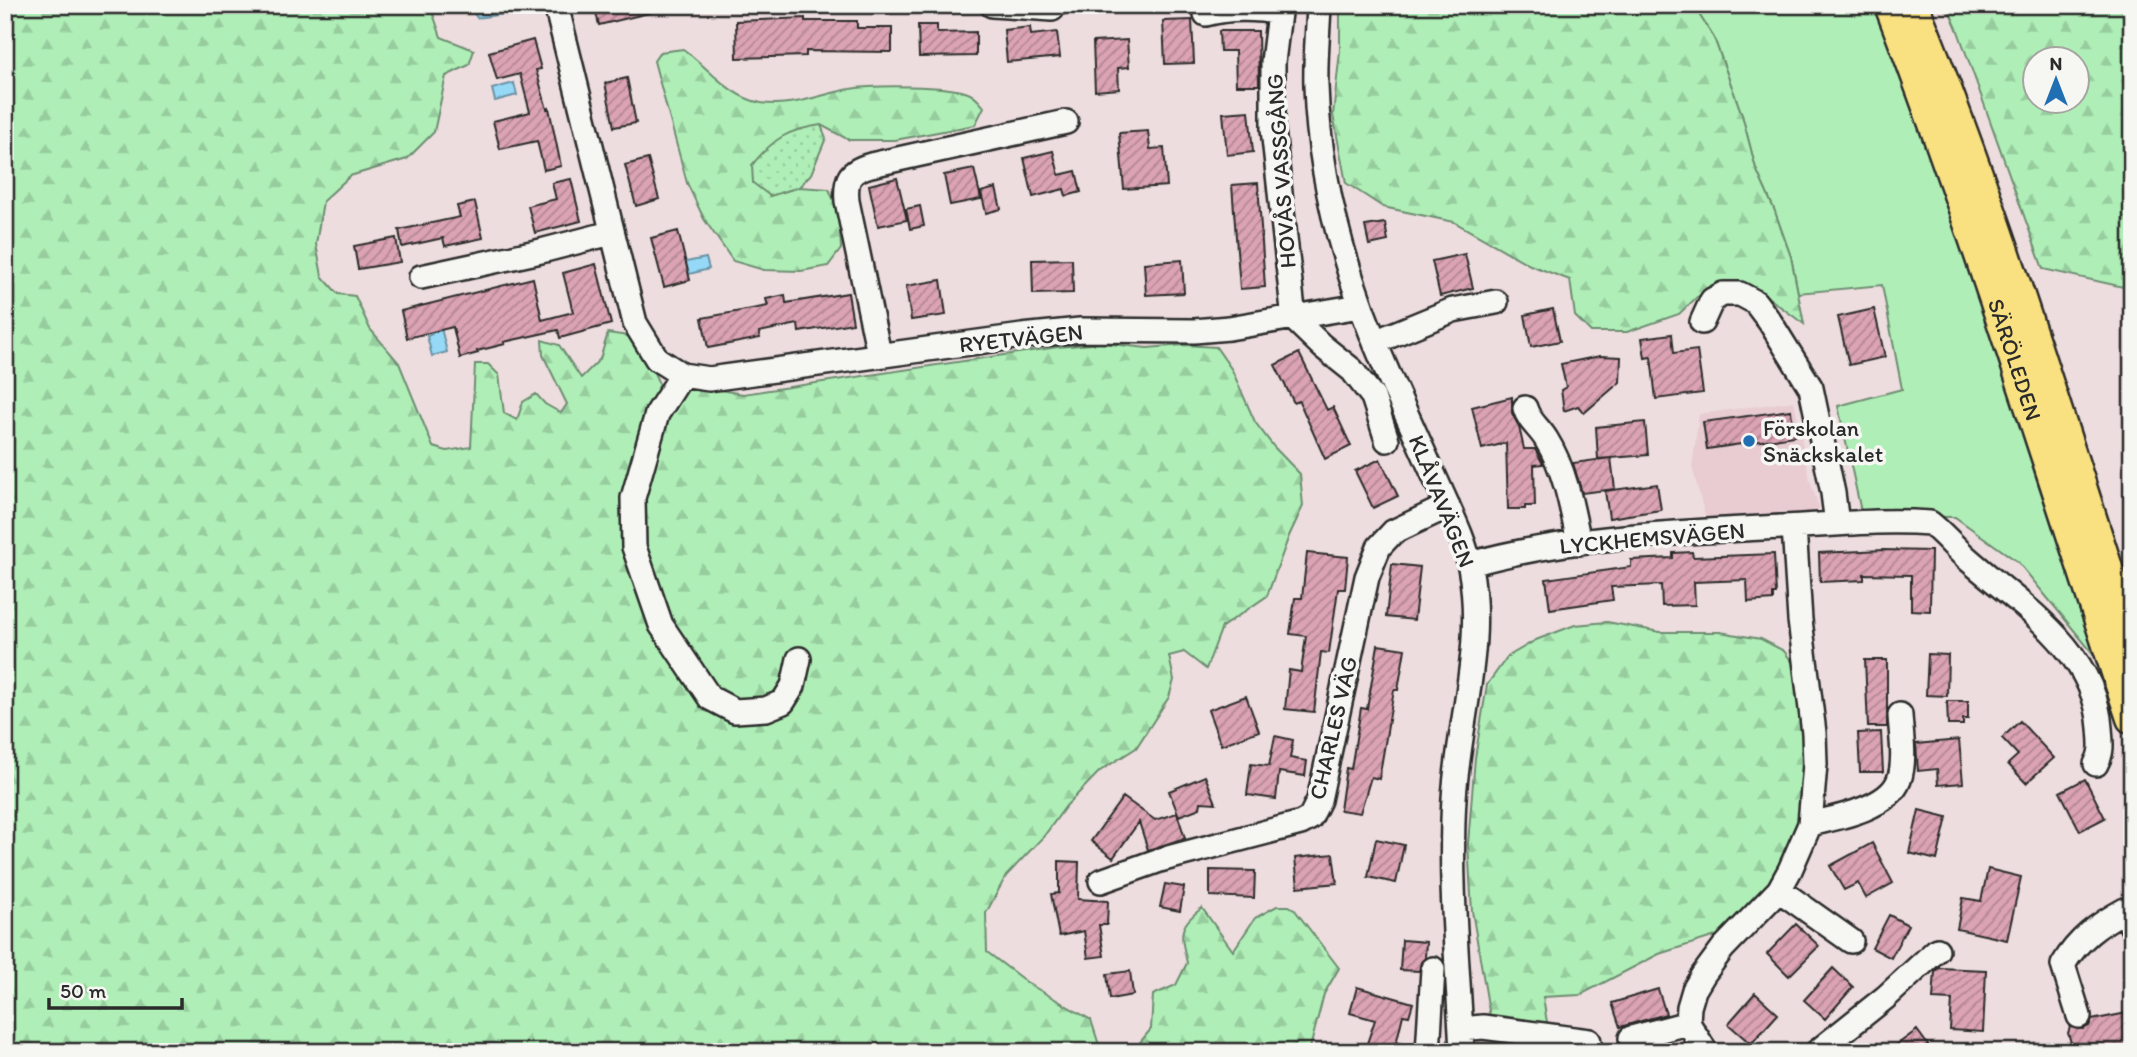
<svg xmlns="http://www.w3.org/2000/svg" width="2137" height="1057" font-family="Itim,sans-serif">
  <defs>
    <pattern id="forest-firs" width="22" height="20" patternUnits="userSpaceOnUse" patternTransform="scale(1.75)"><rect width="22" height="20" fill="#afefb7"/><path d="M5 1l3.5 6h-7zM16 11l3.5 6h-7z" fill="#97cd9e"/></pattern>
    <pattern id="park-dots" width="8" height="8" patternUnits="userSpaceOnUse" patternTransform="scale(1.75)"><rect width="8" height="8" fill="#afefb7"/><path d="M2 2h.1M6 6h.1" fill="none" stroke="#97cd9e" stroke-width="1.8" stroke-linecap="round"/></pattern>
    <pattern id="building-hatch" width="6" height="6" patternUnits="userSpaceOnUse" patternTransform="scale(1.75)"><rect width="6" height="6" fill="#dba3b4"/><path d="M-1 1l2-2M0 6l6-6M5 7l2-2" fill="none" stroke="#b28593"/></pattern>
  </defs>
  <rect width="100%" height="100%" fill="#eedddf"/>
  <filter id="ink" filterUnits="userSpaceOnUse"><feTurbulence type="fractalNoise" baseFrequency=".0143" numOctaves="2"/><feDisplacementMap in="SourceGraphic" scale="14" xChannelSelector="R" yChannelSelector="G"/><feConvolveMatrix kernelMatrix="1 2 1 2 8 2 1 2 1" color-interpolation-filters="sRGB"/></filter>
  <g filter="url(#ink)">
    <path fill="#e8ccd2" d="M1794 401 1810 480 1819 507 1817 512 1810 516 1706 519 1692 467 1699 414Z"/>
    <path fill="#afefb7" stroke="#6d8d71" stroke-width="2" d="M1693 5H1878L2002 331 2100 662 2018 562 1955 517 1862 516 1838 406 1902 389 1882 285 1798 293 1791 257 1774 209 1756 169 1742 115 1714 38Z"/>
    <path fill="url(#forest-firs)" stroke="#6d8d71" stroke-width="2" fill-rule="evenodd" d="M5 5H430L441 37 474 50 469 65 446 76 434 132 407 159 350 176 323 201 316 244 322 276 338 294 355 296 370 329 399 363 433 447 447 451 471 447 475 364H488L499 375 504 413 517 420 523 402 536 394 545 404 561 413 567 404 543 355 542 340 559 345 581 378 600 359 608 333 628 336 644 350 659 384H685L743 394 1058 347 1102 343 1147 348 1184 345 1216 347 1232 370 1255 422 1274 447 1300 474 1303 506 1289 536 1267 596 1222 627 1206 669 1184 652 1169 656 1174 680 1169 697 1136 748 1100 771 1066 806 1044 836 1006 876 986 913 987 952 1029 984 1091 1020 1099 1045 1111 1052H5Z
      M1340 5H1693L1714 38 1742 115 1756 169 1774 209 1791 257 1804 324 1766 296 1724 283 1697 297 1679 314 1627 332H1591L1575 316 1570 280 1530 265 1454 222 1383 207 1346 183 1333 115 1340 51Z
      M1947 5H2132V289L2043 269 1958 31ZM2036 60H2078V102H2036Z
      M683 49C708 67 729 97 761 103 793 108 821 94 850 89 873 85 947 85 968 93 974 95 980 102 984 107L975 125 895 140H849L821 125 770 196 799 187 829 189 839 212 841 249 828 266 801 271 764 270 733 261 704 219 687 183 654 61 660 52Z
      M1607 622 1660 632H1720L1761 639 1784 651 1803 677V815L1776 880 1738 929 1659 954 1580 995 1543 997 1548 1029 1490 1017 1472 911 1468 844 1475 758 1487 685 1507 657 1536 640 1575 625Z
      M1277 906H1289L1294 909 1339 968 1324 994 1309 1052H1132L1151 1029 1153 995 1176 985 1187 963C1181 935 1176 927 1202 908L1233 951 1255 918Z"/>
    <path fill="url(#park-dots)" stroke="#6d8d71" stroke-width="2" d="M821 125 826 138 811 174 799 187 770 196 753 183 752 165C774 138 787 130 821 125Z"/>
    <path fill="#95d9f7" stroke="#6b93a5" stroke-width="2" d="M472 5H502L504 14 477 18 472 10Z
      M514 83 517 95 495 101 492 89Z
      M706 258 709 269 689 274 686 262Z
      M441 328 447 352 432 356 427 336 432 334 431 331Z"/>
    <path fill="url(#building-hatch)" stroke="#2b2b2b" stroke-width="2" d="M594 5H657V11L599 25Z
      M805 18V21H857V28H892V52L806 51V56L737 58 736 21Z
      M1192 20 1194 63 1165 64 1163 21Z
      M918 25H937V33L976 32V56L919 57Z
      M1030 27 1031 35 1057 32 1060 57 1007 62 1004 30Z
      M1219 31H1258L1259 85H1236L1235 51H1220Z
      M533 40 541 69 536 70 547 109 549 108 561 166 544 170 537 141 500 149 493 121 530 112 520 74 497 80 489 52Z
      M1127 40 1129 67 1118 68 1119 89 1095 91 1093 42Z
      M627 78 636 123 614 127 605 83Z
      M1249 111 1253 152 1227 155 1223 113Z
      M1148 131 1150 149 1164 148 1167 186 1124 189 1119 133Z
      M1053 151 1059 175 1076 171 1081 192 1066 196 1064 189 1033 197 1024 158Z
      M648 159 659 199 636 206 625 165Z
      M974 169 981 199 950 205 944 175Z
      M897 178 907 220 878 226 869 185Z
      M571 179 581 221 535 233 528 206 556 199 552 183Z
      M1258 183 1265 287 1240 289 1232 185Z
      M996 188 1001 209 986 213 981 192Z
      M475 202 483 238 445 246 443 238 402 247 399 230 460 217 457 206Z
      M920 206 924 226 910 229 906 209Z
      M1385 223 1388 241 1369 245 1365 226Z
      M678 231 690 280 664 287 651 238Z
      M396 238 400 262 358 269 354 246Z
      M1465 254 1473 288 1440 296 1432 261Z
      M1072 259 1073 293 1033 294 1032 260Z
      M1182 260 1184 293 1146 295 1144 263Z
      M596 264 611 324 560 338 558 330 504 342 505 344 477 351 478 353 460 358 453 327 407 338 401 311 533 278 542 320 573 312 563 273Z
      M941 280 946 315 911 320 906 286Z
      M848 293 853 323 799 332 798 324 759 332 760 338 708 348 702 318 768 306 766 299 785 295 786 303Z
      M1553 309 1560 341 1531 347 1525 315Z
      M1874 309 1885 357 1849 365 1838 317Z
      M1672 334 1674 353 1697 350 1703 393 1656 399 1651 357 1645 358 1642 338Z
      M1299 353 1327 410 1333 407 1351 446 1325 459 1299 401 1294 403 1275 365Z
      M1600 356 1621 357 1620 382 1584 413 1578 406 1564 411 1561 390 1566 387 1561 364Z
      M1512 397V413L1519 427 1524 449H1535L1543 464 1534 465 1535 506H1525V509H1508L1506 443 1482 449 1472 407Z
      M1791 410 1794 436 1707 449 1703 422Z
      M1645 422 1648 455 1598 459 1596 427Z
      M1611 458 1615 489 1582 493 1573 463Z
      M1380 459 1398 496 1373 508 1355 471Z
      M1657 484 1661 510 1609 518 1605 491Z
      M1884 550 1931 551 1930 611 1911 610V575L1864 574V580L1820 582 1819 553Z
      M1692 552 1693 557 1774 554 1776 594H1773V600L1748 602 1747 580 1694 582 1695 605 1662 606 1661 585 1611 587 1613 600 1550 609 1546 579 1631 567V560L1673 558V553Z
      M1307 553 1348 557 1345 589H1338L1329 653 1321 652 1314 712 1285 709 1289 670 1301 672 1306 636 1290 634 1295 598H1302Z
      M1392 564 1420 567 1414 620 1386 617Z
      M1378 645 1405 649 1398 690H1394L1379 779 1371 777 1360 813 1340 810 1346 768 1351 769 1361 708 1367 709Z
      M1928 654 1948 655 1947 696 1926 695Z
      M1865 660H1887V727H1868Z
      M1246 696 1259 731 1221 745 1208 710Z
      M1947 701H1968V719H1963V725H1948Z
      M2020 721 2054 758 2026 783 2008 764 2018 755 2002 738Z
      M1881 732 1883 772H1860L1858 733Z
      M1275 736 1293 740 1290 758 1307 761 1305 776 1279 772 1276 799 1247 795 1251 764 1269 766Z
      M1959 740 1963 783 1938 785 1937 769 1918 771 1916 744Z
      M1205 776 1216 803 1201 802 1200 808 1179 816 1169 791Z
      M2085 779 2105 818 2080 831 2060 792Z
      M1123 797 1155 820 1177 813 1185 838 1148 850 1139 822 1113 858 1091 841Z
      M1919 810 1947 817 1937 860 1909 853Z
      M1376 839 1404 845 1396 883 1368 877Z
      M1872 843 1893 883 1866 898 1858 883 1844 890 1830 866Z
      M1333 854 1337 883 1298 887 1295 858Z
      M1059 861 1079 862 1078 899 1108 901 1107 925H1099L1104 956 1088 958 1084 931 1059 936 1051 894 1059 893Z
      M1988 869 2021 877 2007 940 1957 929 1963 898 1981 901Z
      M1210 870 1255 871 1254 898 1210 896Z
      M1165 884 1184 887 1180 911 1160 907Z
      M1889 915 1908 925 1891 958 1872 948Z
      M1796 924 1819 946 1789 976 1767 954Z
      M1402 940 1426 942 1425 958 1421 962 1419 971 1400 970Z
      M1833 968 1853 987 1825 1019 1804 1000Z
      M1939 968 1986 970 1983 1032 1950 1030 1952 1000 1933 999 1935 971Z
      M1130 971 1133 995 1110 999 1107 974Z
      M1357 987 1413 1003 1409 1016 1403 1015 1394 1052H1364L1375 1020 1350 1013Z
      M1658 989 1666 1014 1620 1027 1612 1003Z
      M1755 993 1778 1014 1751 1044 1728 1024Z
      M2132 1012V1052H2074L2068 1033 2070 1027 2083 1029 2089 1026 2092 1020Z
      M1917 1030 1933 1052H1887Z"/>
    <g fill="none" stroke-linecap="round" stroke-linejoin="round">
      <defs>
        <path id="minor" d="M556 5 635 323 657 359 682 375 709 379 1022 336 1080 330 1194 331 1229 328 1360 306
          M992 5 1052 9
          M1319 5C1318 32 1315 59 1316 86 1319 188 1349 286 1390 378 1407 416 1424 454 1441 491 1452 516 1465 541 1470 567 1485 645 1459 720 1454 798 1449 883 1458 967 1462 1052
          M1206 14C1228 8 1256 8 1279 13L1273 62V129L1294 319 1322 346 1352 370 1373 397 1387 440
          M421 277 541 251 611 233
          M1702 322 1712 300 1723 294H1740L1755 302 1770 322 1811 388 1833 493 1837 524
          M1375 342 1453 310 1496 302
          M879 354 847 201C845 179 849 171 871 165L1066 122
          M682 375 657 414 633 498 634 547 661 625 710 698 735 711 766 709 783 702 793 686 799 659
          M1525 408C1529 422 1539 427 1546 439 1565 469 1572 508 1579 543
          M1470 564C1570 536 1677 532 1781 527 1830 525 1881 519 1930 523 1944 534 1955 548 1969 560 2023 607 2095 651 2100 728 2101 742 2103 752 2096 764
          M1810 824C1836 818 1889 808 1899 780 1906 761 1901 734 1900 715
          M1101 881 1160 860 1301 823 1310 818 1319 800 1367 577 1379 547 1393 532 1448 506
          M1779 890 1851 941
          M2079 1016 2063 965C2078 939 2099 924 2125 910L2132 927
          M1461 1029 1483 1027 1589 1041
          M1631 1038 1688 1023
          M1428 1052 1433 969
          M1706 1052 1688 1023 1689 1007 1694 990 1703 975 1723 948 1779 890 1790 870 1810 824 1815 764 1814 733 1800 620 1794 527
          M1817 1052 1886 997 1937 950"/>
        <g id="major">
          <path id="s1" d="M1890 5C1980 239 2053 480 2132 718"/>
          <path d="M1913 5C1998 214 2062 431 2132 645"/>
        </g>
      </defs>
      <use href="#minor" stroke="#2b2b2b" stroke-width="28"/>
      <use href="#major" stroke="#2b2b2b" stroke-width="35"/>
      <use href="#minor" stroke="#f6f6f2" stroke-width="23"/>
      <use href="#major" stroke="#f9e181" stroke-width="30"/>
    </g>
  </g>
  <circle fill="#1f6fb2" stroke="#f6f6f2" stroke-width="2.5" cx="1749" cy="441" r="7"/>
  <g text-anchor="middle" stroke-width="7" stroke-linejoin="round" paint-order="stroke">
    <g font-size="23" fill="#2b2b2b" stroke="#f6f6f2">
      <text transform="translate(1281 171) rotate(-94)" y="8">HOVÅS VASSGÅNG</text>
      <text transform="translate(1021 338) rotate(-6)" y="8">RYETVÄGEN</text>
      <text dy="8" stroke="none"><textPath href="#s1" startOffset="376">SÄRÖLEDEN</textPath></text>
      <text transform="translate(1442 501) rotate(68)" y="8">KLÅVAVÄGEN</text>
      <text transform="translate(1652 538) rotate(-5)" y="8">LYCKHEMSVÄGEN</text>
      <text transform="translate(1333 728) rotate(-77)" y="8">CHARLES VÄG</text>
    </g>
    <g font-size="23" fill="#2b2b2b" stroke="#f6f6f2" text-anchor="start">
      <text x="1763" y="436">Förskolan<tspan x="1763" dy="26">Snäckskalet</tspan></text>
    </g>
  </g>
  <rect width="2137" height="1057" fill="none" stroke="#f6f6f2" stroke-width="28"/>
  <rect x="14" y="14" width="2109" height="1029" fill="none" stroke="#2b2b2b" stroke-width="2.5" filter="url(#ink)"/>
  <g transform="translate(2056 80)"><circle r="33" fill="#f6f6f2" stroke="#a5a5a2" stroke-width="2"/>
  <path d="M0-5L12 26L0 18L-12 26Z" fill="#1f6fb2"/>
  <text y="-10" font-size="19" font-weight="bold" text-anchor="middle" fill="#2b2b2b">N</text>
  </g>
  <path d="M49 998v10h133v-10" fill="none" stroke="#2b2b2b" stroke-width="3.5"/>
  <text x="60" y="998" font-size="21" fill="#2b2b2b" stroke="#f6f6f2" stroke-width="5" paint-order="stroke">50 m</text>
</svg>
